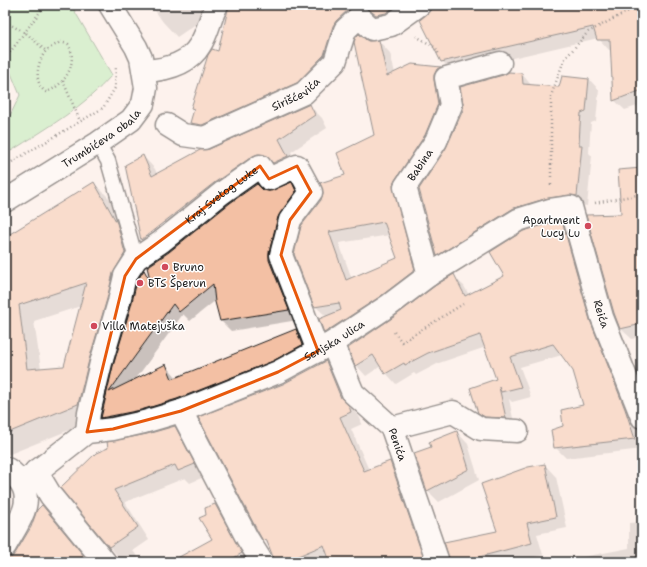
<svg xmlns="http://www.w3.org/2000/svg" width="647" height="567" font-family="'Shantell Sans',sans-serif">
  <rect width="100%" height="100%" fill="#fdf2ed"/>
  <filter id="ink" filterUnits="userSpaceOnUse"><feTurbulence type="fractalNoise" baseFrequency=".025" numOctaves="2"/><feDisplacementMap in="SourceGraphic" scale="8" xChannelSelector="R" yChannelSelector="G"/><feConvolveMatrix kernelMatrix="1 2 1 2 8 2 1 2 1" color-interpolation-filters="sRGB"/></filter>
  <g filter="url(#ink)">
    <path fill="#b0eaae" stroke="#668365" d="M5 5H71L112 75C84 107 47 128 11 151L5 140V126L20 95 5 59Z"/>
    <path fill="#0003" fill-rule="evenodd" d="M151 5H203L209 15 177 37 163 22Z
      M230 5H288L339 19 347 28 305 91 200 132 191 123 195 110 193 108 218 52Z
      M336 5H422L379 18 373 15H366L356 22Z
      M432 5H642V336L632 339 621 329 622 214 640 169 637 106 625 110 614 100 611 50H609L598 38 453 72 442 61 431 10Z
      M379 41 390 53 395 73 412 65 441 68 452 78 406 192 426 282 337 344 325 332 320 320 327 317 315 306 295 254 346 176 375 135 368 42ZM390 235 399 258 352 279 339 243Z
      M522 74 532 86 560 88 589 79 599 90 596 121 591 123 590 136 589 153 592 156 587 206 580 205 559 208 448 265 438 255Z
      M309 105 322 118 327 128 291 152 300 169 278 167 155 252 142 240 126 165 143 156 155 169 157 174Z
      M94 183 110 199 133 240 129 289 94 420 5 456V238ZM81 306 65 367 41 369 34 321Z
      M291 183 302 194 288 227 298 320 231 331 221 321 216 300 190 321 183 314 135 380 166 365 177 378 296 330 306 340 312 355 112 427 102 417 114 366 144 272 151 279 263 191 269 193Z
      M562 222 572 233 601 333 639 430H642V449L566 458 555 447 564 427 585 406 573 370 562 355 520 367 531 397 512 402 509 399 515 428 490 423 479 412 497 379 486 347 439 363 416 375 414 373 396 384 386 373 381 366 366 376 356 365 453 276 464 286 469 295 506 276Z
      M326 362 337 373 353 410 360 418 362 424 351 429 369 470 390 463 401 474 432 562H331L330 558 321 562H275L274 555 259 531 283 385Z
      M174 427 186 439 206 476 190 483 185 478 125 502 149 540 133 551 142 562H118L116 554 62 488 147 435Z
      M457 432 468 444 479 480 439 502 428 491 432 448Z
      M545 465 556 477 567 528 537 534 543 555 530 558 532 562H451L498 532Z
      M215 505 226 516 251 562H188L214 539 208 515Z
      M42 506 54 518 90 562H5V559L12 557 17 553Z
      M5 508 17 532 5 555Z
      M642 522V562H574L573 559 629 548V523Z"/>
    <path fill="#f3c0a4" stroke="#1c1c1c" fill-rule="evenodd" d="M229 5H356L350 8 336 21 333 26 324 55 297 83 202 125 190 123 194 109 191 108 208 55 212 49 218 51Z
      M362 5H397L386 13 376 15Z
      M431 5H642V90L613 101 610 40H597L593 27 441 62 420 20 430 11Z
      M359 34 368 41 379 40 387 76 412 64 441 67 437 69 434 75V80L438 104 425 135 395 180 393 185 415 270 381 296 324 333 319 319 341 310 339 303 314 307 294 254 301 226 321 200 323 193 320 183 345 175 337 153 374 135 354 42 356 37ZM384 222 397 258 346 280 329 232Z
      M509 72 522 73 523 84 559 87 562 76 589 79 586 111 581 113 580 126 579 145H582L577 196 569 195 548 198 514 208 437 256 419 189 446 148 463 110V103L460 87 503 75Z
      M310 104 315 115 279 139 288 156 273 163 265 155 258 154 253 156 214 183 141 240 125 165 143 155 152 176 200 150 209 149Z
      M642 168V324L620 329 614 313 586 215 621 214 618 170Z
      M94 182 117 223 125 253 113 273 107 299 89 360 78 404 5 434V237ZM86 283 64 366 27 369 19 305Z
      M292 182 296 191 278 217 269 252V260L289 310 220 321 215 302 213 284 179 312 173 304 109 392 166 364 172 379 296 329 302 345 273 361 177 399 141 410 101 418 113 366 131 306 137 281 144 270 151 283 147 267 169 252 230 203 257 184 263 190 269 191Z
      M562 221 590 320 625 409 635 439 554 448 551 430 563 426 561 410 583 405 573 371 553 344 510 357 521 387 501 392 499 387 506 418 485 417 478 413 470 388 496 379 480 335 428 353 405 365 404 363 385 374 373 355 355 366 348 348 395 316 436 285 454 274 465 296 504 276 490 252 523 231 553 222Z
      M326 361 341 398 349 406 351 412 340 417 364 471 390 461 425 562H330L324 545 284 562H275L266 539 263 541 258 532 198 417 283 384Z
      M175 426 195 464 178 471 175 465 114 490 138 527 109 547 60 488 96 453 108 448 107 442 147 434Z
      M457 431 469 469 427 491 414 453 431 447 429 442Z
      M545 464 556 517 527 523 532 543 479 557 480 562H450L444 542 497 531 481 484 528 467Z
      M215 504 242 553 227 562H170L212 539 199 518 206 515 205 508Z
      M42 505 89 562H5L7 558 12 557 16 552 31 527 37 510Z"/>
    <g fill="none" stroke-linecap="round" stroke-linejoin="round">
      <defs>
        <path id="service" d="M98 143 108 161 136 259"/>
        <g id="pedestrian">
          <path d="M144 71C165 70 189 64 200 45 208 33 210 17 217 5"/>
          <path id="s1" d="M167 125 183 135 204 138 304 93 335 62 345 30 359 17 372 29 391 25 419 5"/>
          <path id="s2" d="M429 275 405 187 436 141 451 105 446 78 500 63"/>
          <path id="s3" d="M332 343 353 393 392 428 438 562"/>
          <path d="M181 411 247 538 262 562"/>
          <path d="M392 428 453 412 481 429 517 431"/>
          <path id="s4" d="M87 432 89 413 101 363 119 302 125 276 136 259 161 242 222 193 260 166 269 179 297 166 311 192 290 220 281 255 318 351"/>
          <path d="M36 471 51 496 105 562"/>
          <path id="s5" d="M22 483 87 432 113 429 144 422 181 411 278 372 332 343 388 306 429 275 518 220 550 210 571 207 602 317 642 417"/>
        </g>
        <g id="minor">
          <path id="s6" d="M5 201 98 143 131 120 143 104 146 88 141 58 136 47 110 5"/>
          <path d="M5 468C10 470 14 474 17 478 38 500 17 524 5 546"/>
        </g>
      </defs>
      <use href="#service" stroke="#1c1c1c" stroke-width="17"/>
      <use href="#pedestrian" stroke="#1c1c1c" stroke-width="25"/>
      <use href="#minor" stroke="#1c1c1c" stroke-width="25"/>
      <path stroke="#1c1c1c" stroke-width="2.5" stroke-dasharray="1 3" stroke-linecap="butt" d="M5 22 26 33 46 51
        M416 36 436 48 439 55
        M60 42 68 44C79 62 65 86 46 92 33 84 37 61 46 51 50 47 56 45 60 42Z
        M5 59 45 5
        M63 81 80 121
        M5 155 10 164
        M5 166 103 108 115 88 116 66
        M551 185V96L564 60 588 32 640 5
        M595 203 642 194
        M394 332 402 342 463 304"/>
      <use href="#service" stroke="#fff" stroke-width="14"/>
      <use href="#pedestrian" stroke="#fff" stroke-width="22"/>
      <use href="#minor" stroke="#fff" stroke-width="22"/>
    </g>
  </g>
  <path d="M0 0H647V567H0ZM260 166 269 179 297 166 311 192 290 220 281 255 318 351 278 372 181 411 113 429 87 432 125 276 136 259Z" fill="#fdf2ed" fill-opacity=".55" fill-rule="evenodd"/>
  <path fill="none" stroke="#e8590c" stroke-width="3" stroke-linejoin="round" d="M260 166 269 179 297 166 311 192 290 220 281 255 318 351 278 372 181 411 113 429 87 432 125 276 136 259Z"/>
  <g fill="#d1495b" stroke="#fff" stroke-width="1.5">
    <circle cx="588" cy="226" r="4"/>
    <circle cx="165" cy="267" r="4"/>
    <circle cx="140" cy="283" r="4"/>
    <circle cx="94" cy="326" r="4"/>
  </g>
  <g text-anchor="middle" stroke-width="3" stroke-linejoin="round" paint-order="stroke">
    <g font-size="11" fill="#1c1c1c" stroke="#fff">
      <text dy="4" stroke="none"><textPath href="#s1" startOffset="142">Sirišćevića</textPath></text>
      <text dy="4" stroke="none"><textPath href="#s6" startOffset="115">Trumbićeva obala</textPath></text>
      <text dy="4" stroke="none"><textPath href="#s2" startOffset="118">Babina</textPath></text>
      <text dy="4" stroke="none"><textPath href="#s4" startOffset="288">Kraj Svetog Luke</textPath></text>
      <text dy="4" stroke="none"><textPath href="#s5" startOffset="734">Reića</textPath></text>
      <text dy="4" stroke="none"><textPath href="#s5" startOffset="348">Senjska ulica</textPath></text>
      <text dy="4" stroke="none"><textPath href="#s3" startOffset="124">Penića</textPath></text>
    </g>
    <g font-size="11" fill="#1c1c1c" stroke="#fff" text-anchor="start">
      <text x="580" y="224" text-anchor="end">Apartment<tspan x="580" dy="13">Lucy Lu</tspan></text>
      <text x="173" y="271">Bruno</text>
      <text x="148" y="287">BTS Šperun</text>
      <text x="102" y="330">Villa Matejuška</text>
    </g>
  </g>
  <rect width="647" height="567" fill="none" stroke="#fff" stroke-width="20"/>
  <rect x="10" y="10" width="627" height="547" fill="none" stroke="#1c1c1c" stroke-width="1.5" filter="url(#ink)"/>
</svg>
